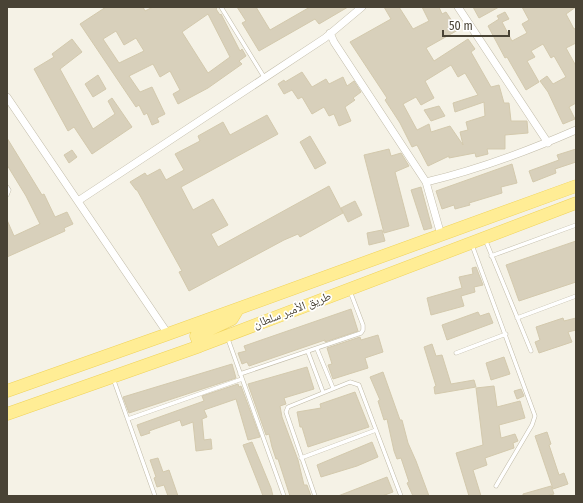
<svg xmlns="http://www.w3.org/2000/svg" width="583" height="503" font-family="'Fira Sans Condensed','Noto Naskh Arabic',sans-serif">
  <rect width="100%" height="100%" fill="#f5f2e6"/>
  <path fill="#d8d0bb" stroke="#d3c9ad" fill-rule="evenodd" d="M106 7H143L145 11 153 7H218L216 9 220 15 221 14 240 51 242 49 246 56 239 61 242 64 208 88 178 104 173 94 180 90 170 71 160 77 153 64 129 76 140 92 152 87 165 114 157 118 159 122 152 125 147 113 144 115 139 105 136 107 80 24ZM208 14 230 57 208 73 182 32ZM116 31 124 45 136 38 144 51 119 63 103 39Z
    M237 7H256L270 30 310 7H348L319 24 315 19 259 51 242 23 246 21Z
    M384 7H399L413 29 429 21 422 7H439L442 14 446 12 458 30 426 48 434 61 468 39 475 49 471 52 491 87 499 85 504 103H509L511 121H527L528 133 505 135V149H487L488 154 476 157 475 153 449 158V156L428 166 417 145 412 147 400 123 385 100 387 98 350 42 391 19ZM451 65 458 77 465 73 478 95 453 103 455 112 484 102 485 116 466 122 468 130 460 132 463 145 450 126 431 132 429 124 417 130 403 104 416 97 421 105 434 98 425 81Z
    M473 7H499L479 18Z
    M522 7H576L566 14 574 29 576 28V43L566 48 576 66V103L569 107 575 119 563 124 548 92 540 81 547 76 553 84 566 77 554 56 551 58 543 44 531 51 535 57 527 61 539 82 526 90 507 57 505 58 488 26 499 19 497 16 505 12 509 19 502 22 512 41 527 33 522 24 529 20Z
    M72 39 82 52 60 69 93 129 115 114 108 101 112 98 132 127 92 154 74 127 68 131 34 69 54 57 52 54Z
    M302 72 312 87 326 79 329 84 343 77 347 86 354 81 361 92 353 98 355 100 345 107 351 121 339 126 334 114 329 116 324 107 312 114 302 97 298 99 292 90 284 94 278 84 284 80 285 82Z
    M98 75 106 89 93 97 85 84Z
    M439 106 445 116 431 121 424 110Z
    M267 115 278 134 181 187 193 210 213 199 228 225 211 234 218 247 329 186 343 213 300 237 298 234 284 240 189 291 179 272 182 271 137 190H136L130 182 145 173 147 176 160 169 166 180 184 170 175 154 200 141 198 136 223 122 230 135Z
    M310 136 326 163 315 169 300 142Z
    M7 138 42 195 44 194 55 217 67 212 73 224 64 228 65 231 7 257V220L14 236 40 224 26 196 7 165Z
    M389 149 391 156 401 153 409 166 395 172 409 226 384 233 364 155Z
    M576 149V162L555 169 556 173 533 182 529 171 559 160 557 155Z
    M72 150 77 157 69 163 64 155Z
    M512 164 517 183 501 187 502 193 469 203 470 205 455 209 454 205 442 209 436 191Z
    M421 187 432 228 424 230 411 190Z
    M355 201 362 215 348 222 341 208Z
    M382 230 385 241 369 245 367 233Z
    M576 241V282L519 301 506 265Z
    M476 267 483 285 474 287 475 292 461 296 464 306 431 315 427 298 462 288 459 277 473 274 472 268Z
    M351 309 358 331 325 342V340L249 366 247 362 242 364 238 353 246 351 244 346Z
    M478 312 480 316 489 313 493 323 447 340 442 325Z
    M563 318 564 321 576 318V330L568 332 572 342 539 353 535 342 540 340 536 327Z
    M378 335 383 352 365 358 368 368 333 379 328 365 332 364 327 348 360 337 361 340Z
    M432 344 436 356 442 355 451 384 474 380 476 387 435 394 434 387 436 386 424 347Z
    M504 357 510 374 491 380 486 363Z
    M232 364 236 378 129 413 123 397Z
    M307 367 314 389 284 398 286 404 280 406 282 417 298 460 304 485H307L311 496H290L278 459H276L272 447 269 434 266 435 248 384Z
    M383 372 400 420H402L408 443 416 461 429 496H413L407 483 409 482 401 458 397 459 394 451 387 419 384 420 378 401 380 400 370 377Z
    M238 384 239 387 241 386 260 437 248 440 236 399 204 410 207 417 202 419 204 440 211 439 212 449 196 451 193 422 182 426 180 420 149 431 150 433 141 436 137 425 204 401 202 396Z
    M494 386 497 407 520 401 525 418 499 425 501 438 515 434 518 441 513 443 514 448 485 458 487 465 473 470 481 496H469L456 453 483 445 476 388Z
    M521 389 524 396 517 399 514 391Z
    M355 392 369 427 308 447 302 427H300L297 412 321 408 320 404Z
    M547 432 551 444 549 445 559 475 564 473 568 484 553 489 535 436Z
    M252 442 271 488 273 496H263L260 488 243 445Z
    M372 442 378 457 357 466 321 477 317 465Z
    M158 458 163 472 169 470 178 496H168L164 485 157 487 154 478 156 477 150 460Z
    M387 477 393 492 382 496H338Z
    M551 486 554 494 546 496H523V494Z"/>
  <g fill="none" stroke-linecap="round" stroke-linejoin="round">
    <defs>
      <path id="lane" d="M221 7 264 77
        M7 187 9 190 7 195
        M485 239 531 351
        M472 245 535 416 532 425 496 486
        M491 256 576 225
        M517 318 576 296
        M228 339 284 496
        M317 349 333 388
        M308 352 323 392
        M456 353 506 334
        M240 374 361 333 363 330V325L350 291
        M113 378 155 496
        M128 419 242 379
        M301 458 376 430
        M315 496 286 412 288 407 350 382 359 385 401 496"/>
      <path id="street" d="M458 7 548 143
        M330 33 334 42 426 182C477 170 528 151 576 130
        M7 97 168 334
        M426 182 441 235
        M78 201 325 38 362 7"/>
      <path id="primary" d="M200 346 196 336 232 319 238 309
        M7 391 168 334 576 186
        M7 414 200 346 576 203"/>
    </defs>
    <use href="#lane" stroke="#c1bba8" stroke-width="4.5"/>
    <use href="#street" stroke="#c1bba8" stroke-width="8"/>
    <use href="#primary" stroke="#f0d359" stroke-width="13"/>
    <use href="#lane" stroke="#fff" stroke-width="3.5"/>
    <use href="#street" stroke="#fff" stroke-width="7"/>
    <use href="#primary" stroke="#ffed95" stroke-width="12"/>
  </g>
  <g text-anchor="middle" stroke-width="3.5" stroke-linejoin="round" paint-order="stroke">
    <g font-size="12" fill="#494335" stroke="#fff">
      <text transform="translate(292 310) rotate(-21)" y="4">طريق الأمير سلطان</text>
    </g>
  </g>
  <rect width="583" height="503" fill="none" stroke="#494335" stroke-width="16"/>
  <path d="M443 30v6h66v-6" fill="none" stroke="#494335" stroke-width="2"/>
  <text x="449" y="30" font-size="12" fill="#494335" stroke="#ffffff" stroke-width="3" paint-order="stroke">50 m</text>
</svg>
